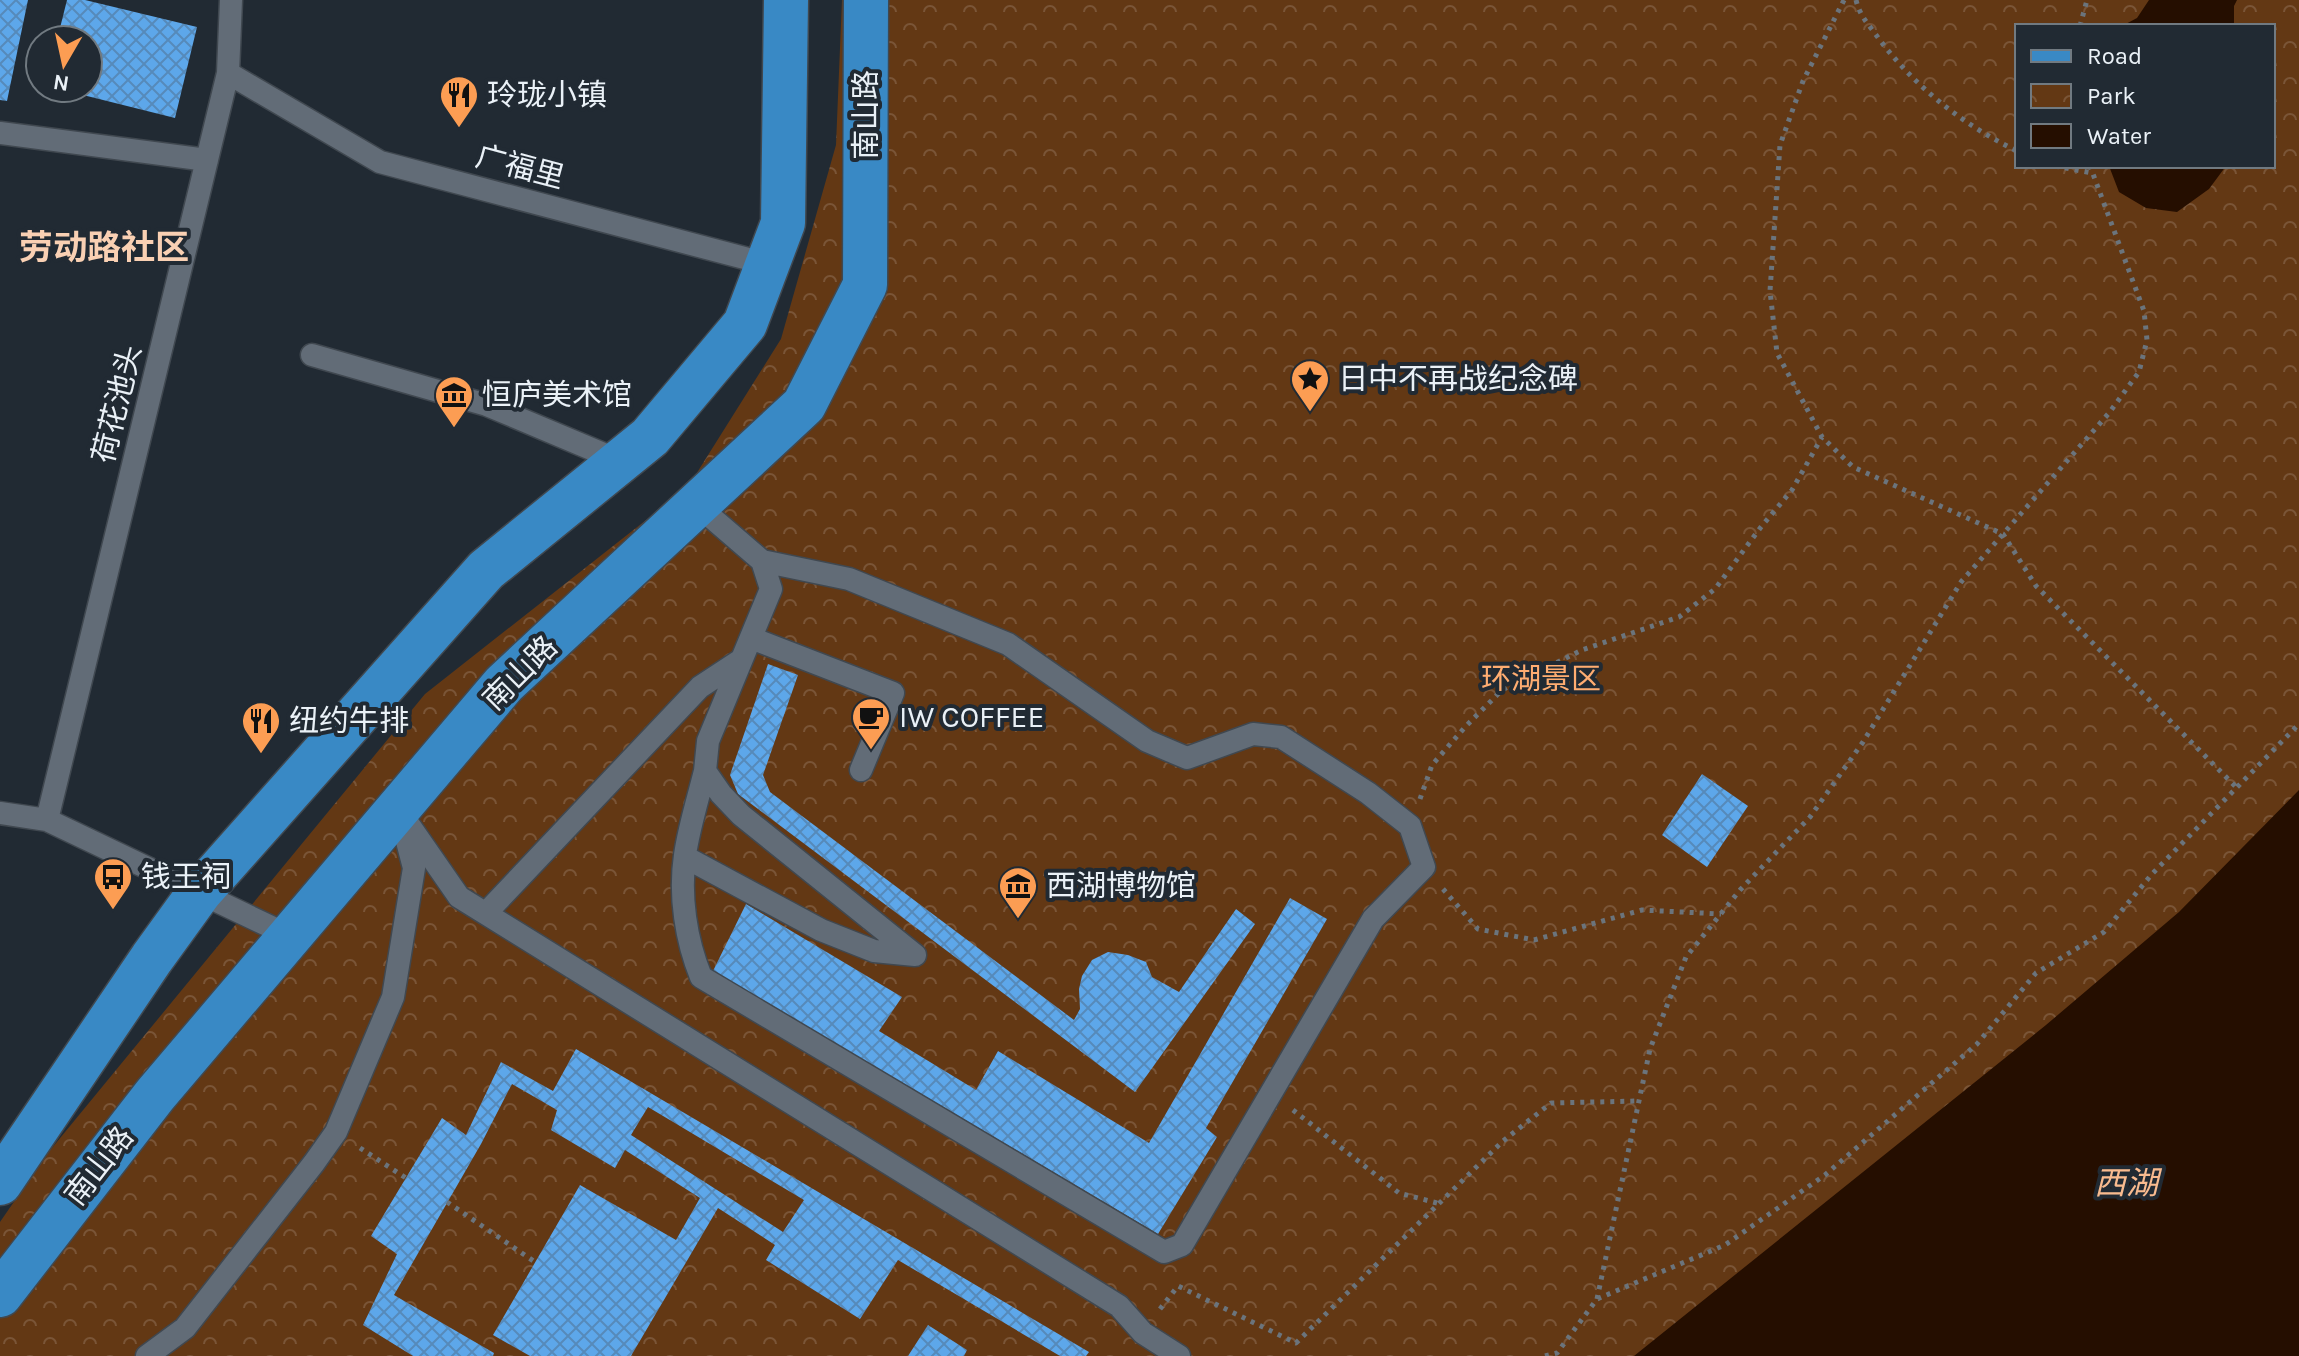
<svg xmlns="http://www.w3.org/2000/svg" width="2299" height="1356" font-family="Karla,'Noto Sans SC',sans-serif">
  <defs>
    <pattern id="park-crowns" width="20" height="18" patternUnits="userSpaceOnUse" patternTransform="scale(2)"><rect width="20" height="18" fill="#633814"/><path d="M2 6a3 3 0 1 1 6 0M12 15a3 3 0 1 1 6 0" fill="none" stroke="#7a5537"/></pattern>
    <pattern id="building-cross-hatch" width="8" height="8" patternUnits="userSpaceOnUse" patternTransform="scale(2)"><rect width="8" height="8" fill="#5da7ea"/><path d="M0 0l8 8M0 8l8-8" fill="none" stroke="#568aba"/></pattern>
  </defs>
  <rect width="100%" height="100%" fill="#212a33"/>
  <path fill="url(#park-crowns)" fill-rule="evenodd" d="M842 0H2299V1356H0V1222L47 1154 425 694 688 487 781 339 836 145ZM2017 26H2273V166H2017Z"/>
  <path fill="#250e00" d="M2149 0H2237L2234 6V26H2122L2137 18Z
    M2109 166H2226L2209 189 2177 212 2146 208 2119 192Z
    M2299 790V1356H1634L2046 1025 2179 912Z"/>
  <path fill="url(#building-cross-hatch)" fill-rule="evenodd" d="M0 0H28L7 101 0 100Z
    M67 0H85L197 27 175 118 59 89 88 88V40H57Z
    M768 664 798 675 763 775 770 792 1074 1020 1080 1009 1079 989 1082 976 1092 960 1108 952 1128 955 1146 962 1152 977 1179 992 1236 909 1255 924 1135 1092 738 794 730 775Z
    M1702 774 1748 806 1707 867 1662 835Z
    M1290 898 1327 919 1206 1128 1217 1137 1158 1234 713 971 746 904 902 997 879 1031 976 1090 998 1051 1149 1143Z
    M576 1049 1089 1352 1086 1356H1060L898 1260 860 1319 766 1260 775 1245 718 1208 631 1356H530L493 1335 580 1185 676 1240 700 1198 625 1150 615 1168 551 1130 557 1110 512 1084 481 1144 394 1295 494 1353 493 1356H413L363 1325 397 1254 371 1236 442 1118 466 1135 501 1062 553 1091ZM648 1107 804 1200 783 1232 631 1135Z
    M928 1325 967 1350 964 1356H908Z"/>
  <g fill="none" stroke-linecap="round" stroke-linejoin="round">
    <defs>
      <path id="service" d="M228 73 380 162 767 264
        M0 133 207 160
        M312 355 487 405 620 461
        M751 638 893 693 861 770
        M705 771C698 799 689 827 685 855 679 896 686 940 701 977L1164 1252 1182 1245 1373 919 1424 867 1410 826 1368 793 1281 737 1253 734 1187 758 1147 741 1008 644 849 579 762 561
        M398 809 459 897 1119 1306 1143 1333 1179 1356
        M0 813 47 820 290 936
        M47 820 228 73 231 0
        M685 857 821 930 874 951 915 955 741 815 721 794 705 771 708 741 771 589 762 561 697 505
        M486 913 700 687 741 660
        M147 1356 185 1328 314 1163 336 1132 393 997 414 868 403 826"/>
      <path id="primary" d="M0 1183 152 958 199 893 486 570 650 437 745 324 783 223 786 0
        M0 1295 155 1095 504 684 804 405 865 285 866 0"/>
    </defs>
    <use href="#service" stroke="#404850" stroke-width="25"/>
    <use href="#primary" stroke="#404850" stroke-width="47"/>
    <path stroke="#6b747c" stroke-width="5" stroke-dasharray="4 6" stroke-linecap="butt" d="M1844 0 1803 81 1780 145 1770 291 1777 353 1822 437 1853 467 2003 534 2036 586 2236 787
      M1856 0C1859 13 1866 22 1874 32 1910 83 1961 124 2017 151
      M2080 26 2087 0
      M2055 166 2092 173
      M1420 799 1432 765 1466 726 1502 690 1582 650 1679 617 1715 589 1761 527 1792 490 1822 437
      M1443 889 1478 929 1534 940 1642 910 1721 914
      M1293 1110 1399 1193 1437 1203
      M360 1148 406 1178
      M447 1202 535 1262
      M1597 1299 1650 1049 1686 957 1740 890 1810 817 1863 742 1961 582 2109 413 2139 372 2147 340 2144 311 2090 166
      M1160 1309 1178 1286 1296 1343 1503 1141 1551 1103 1639 1101
      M1545 1356 1557 1353 1597 1299 1725 1245 1825 1175 1977 1044 2036 973 2104 932 2152 874 2299 724"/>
    <use href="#service" stroke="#626c77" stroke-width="22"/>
    <use href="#primary" stroke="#3989c5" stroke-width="44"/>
  </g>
  <defs>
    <symbol id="restaurant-pin" viewBox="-11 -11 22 30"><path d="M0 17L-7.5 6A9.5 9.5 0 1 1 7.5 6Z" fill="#fc9d53" stroke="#212a33"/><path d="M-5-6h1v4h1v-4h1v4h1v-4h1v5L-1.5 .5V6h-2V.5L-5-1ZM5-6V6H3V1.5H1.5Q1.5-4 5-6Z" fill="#111"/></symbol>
    <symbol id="sight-pin" viewBox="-11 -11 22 30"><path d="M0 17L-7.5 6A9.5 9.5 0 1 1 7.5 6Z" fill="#fc9d53" stroke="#212a33"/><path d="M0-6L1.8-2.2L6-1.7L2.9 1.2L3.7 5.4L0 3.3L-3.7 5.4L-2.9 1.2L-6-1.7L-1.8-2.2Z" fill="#111"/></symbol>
    <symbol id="museum-pin" viewBox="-11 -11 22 30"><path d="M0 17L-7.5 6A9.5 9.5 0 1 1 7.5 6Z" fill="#fc9d53" stroke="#212a33"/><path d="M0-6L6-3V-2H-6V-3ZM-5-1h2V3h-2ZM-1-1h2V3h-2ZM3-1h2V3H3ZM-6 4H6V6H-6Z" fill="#111"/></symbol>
    <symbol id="cafe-pin" viewBox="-11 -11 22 30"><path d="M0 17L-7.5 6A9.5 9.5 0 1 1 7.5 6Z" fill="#fc9d53" stroke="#212a33"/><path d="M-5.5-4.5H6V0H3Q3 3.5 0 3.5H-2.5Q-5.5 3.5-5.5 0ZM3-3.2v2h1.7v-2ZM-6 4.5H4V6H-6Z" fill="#111"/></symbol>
    <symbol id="bus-pin" viewBox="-11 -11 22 30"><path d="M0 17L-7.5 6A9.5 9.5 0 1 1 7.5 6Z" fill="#fc9d53" stroke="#212a33"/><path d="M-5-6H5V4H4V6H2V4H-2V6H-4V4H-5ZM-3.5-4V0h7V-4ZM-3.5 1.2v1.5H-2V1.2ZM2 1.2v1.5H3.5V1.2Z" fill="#111"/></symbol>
  </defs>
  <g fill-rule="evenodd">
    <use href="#restaurant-pin" x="437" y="73" width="44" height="60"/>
    <use href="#sight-pin" x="1288" y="357" width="44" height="60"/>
    <use href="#museum-pin" x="432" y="373" width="44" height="60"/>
    <use href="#cafe-pin" x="849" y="695" width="44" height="60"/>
    <use href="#restaurant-pin" x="239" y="699" width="44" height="60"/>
    <use href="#bus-pin" x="91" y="855" width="44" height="60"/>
    <use href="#museum-pin" x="996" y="864" width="44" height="60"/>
  </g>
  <g text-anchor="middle" stroke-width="8" stroke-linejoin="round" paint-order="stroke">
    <g font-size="30" fill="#eaf1f7" stroke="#212a33" text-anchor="start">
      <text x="487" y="105">玲珑小镇</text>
      <text x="1338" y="389">日中不再战纪念碑</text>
      <text x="482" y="405">恒庐美术馆</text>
      <text x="899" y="727">IW COFFEE</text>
      <text x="289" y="731">纽约牛排</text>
      <text x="141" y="887">钱王祠</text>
      <text x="1046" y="896">西湖博物馆</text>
    </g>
    <g font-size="30" fill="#eaf1f7" stroke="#212a33">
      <text transform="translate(866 115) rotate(-90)" y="10">南山路</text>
      <text transform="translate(520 167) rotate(15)" y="10">广福里</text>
      <text transform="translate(117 404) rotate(-76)" y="10">荷花池头</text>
      <text transform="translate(520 673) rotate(-45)" y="10">南山路</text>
      <text transform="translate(99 1166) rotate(-52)" y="10">南山路</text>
    </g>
    <g font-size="30" fill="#ffad71" stroke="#212a33">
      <text x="1541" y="689">环湖景区</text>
    </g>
    <g font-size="32" font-style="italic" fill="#f9bb8f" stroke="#212a33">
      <text x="2126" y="1194">西湖</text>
    </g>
    <g font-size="34" font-weight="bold" fill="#f9d0b3" stroke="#212a33">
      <text x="104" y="259">劳动路社区</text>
    </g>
  </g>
  <rect x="2015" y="24" width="260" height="144" fill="#212a33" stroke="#717a81" stroke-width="2"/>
  <rect x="2031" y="50" width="40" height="12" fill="#3989c5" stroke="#717a81" stroke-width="2"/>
  <text x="2087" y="64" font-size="24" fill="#eaf1f7">Road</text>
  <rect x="2031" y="84" width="40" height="24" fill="url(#park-crowns)" stroke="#717a81" stroke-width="2"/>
  <text x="2087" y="104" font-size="24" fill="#eaf1f7">Park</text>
  <rect x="2031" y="124" width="40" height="24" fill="#250e00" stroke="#717a81" stroke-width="2"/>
  <text x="2087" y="144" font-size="24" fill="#eaf1f7">Water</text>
  <g transform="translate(64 64) rotate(189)"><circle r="38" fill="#212a33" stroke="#717a81" stroke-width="2"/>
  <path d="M0-6L14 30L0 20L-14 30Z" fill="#fc9d53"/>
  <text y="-12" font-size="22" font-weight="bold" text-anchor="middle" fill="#eaf1f7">N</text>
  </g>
</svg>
